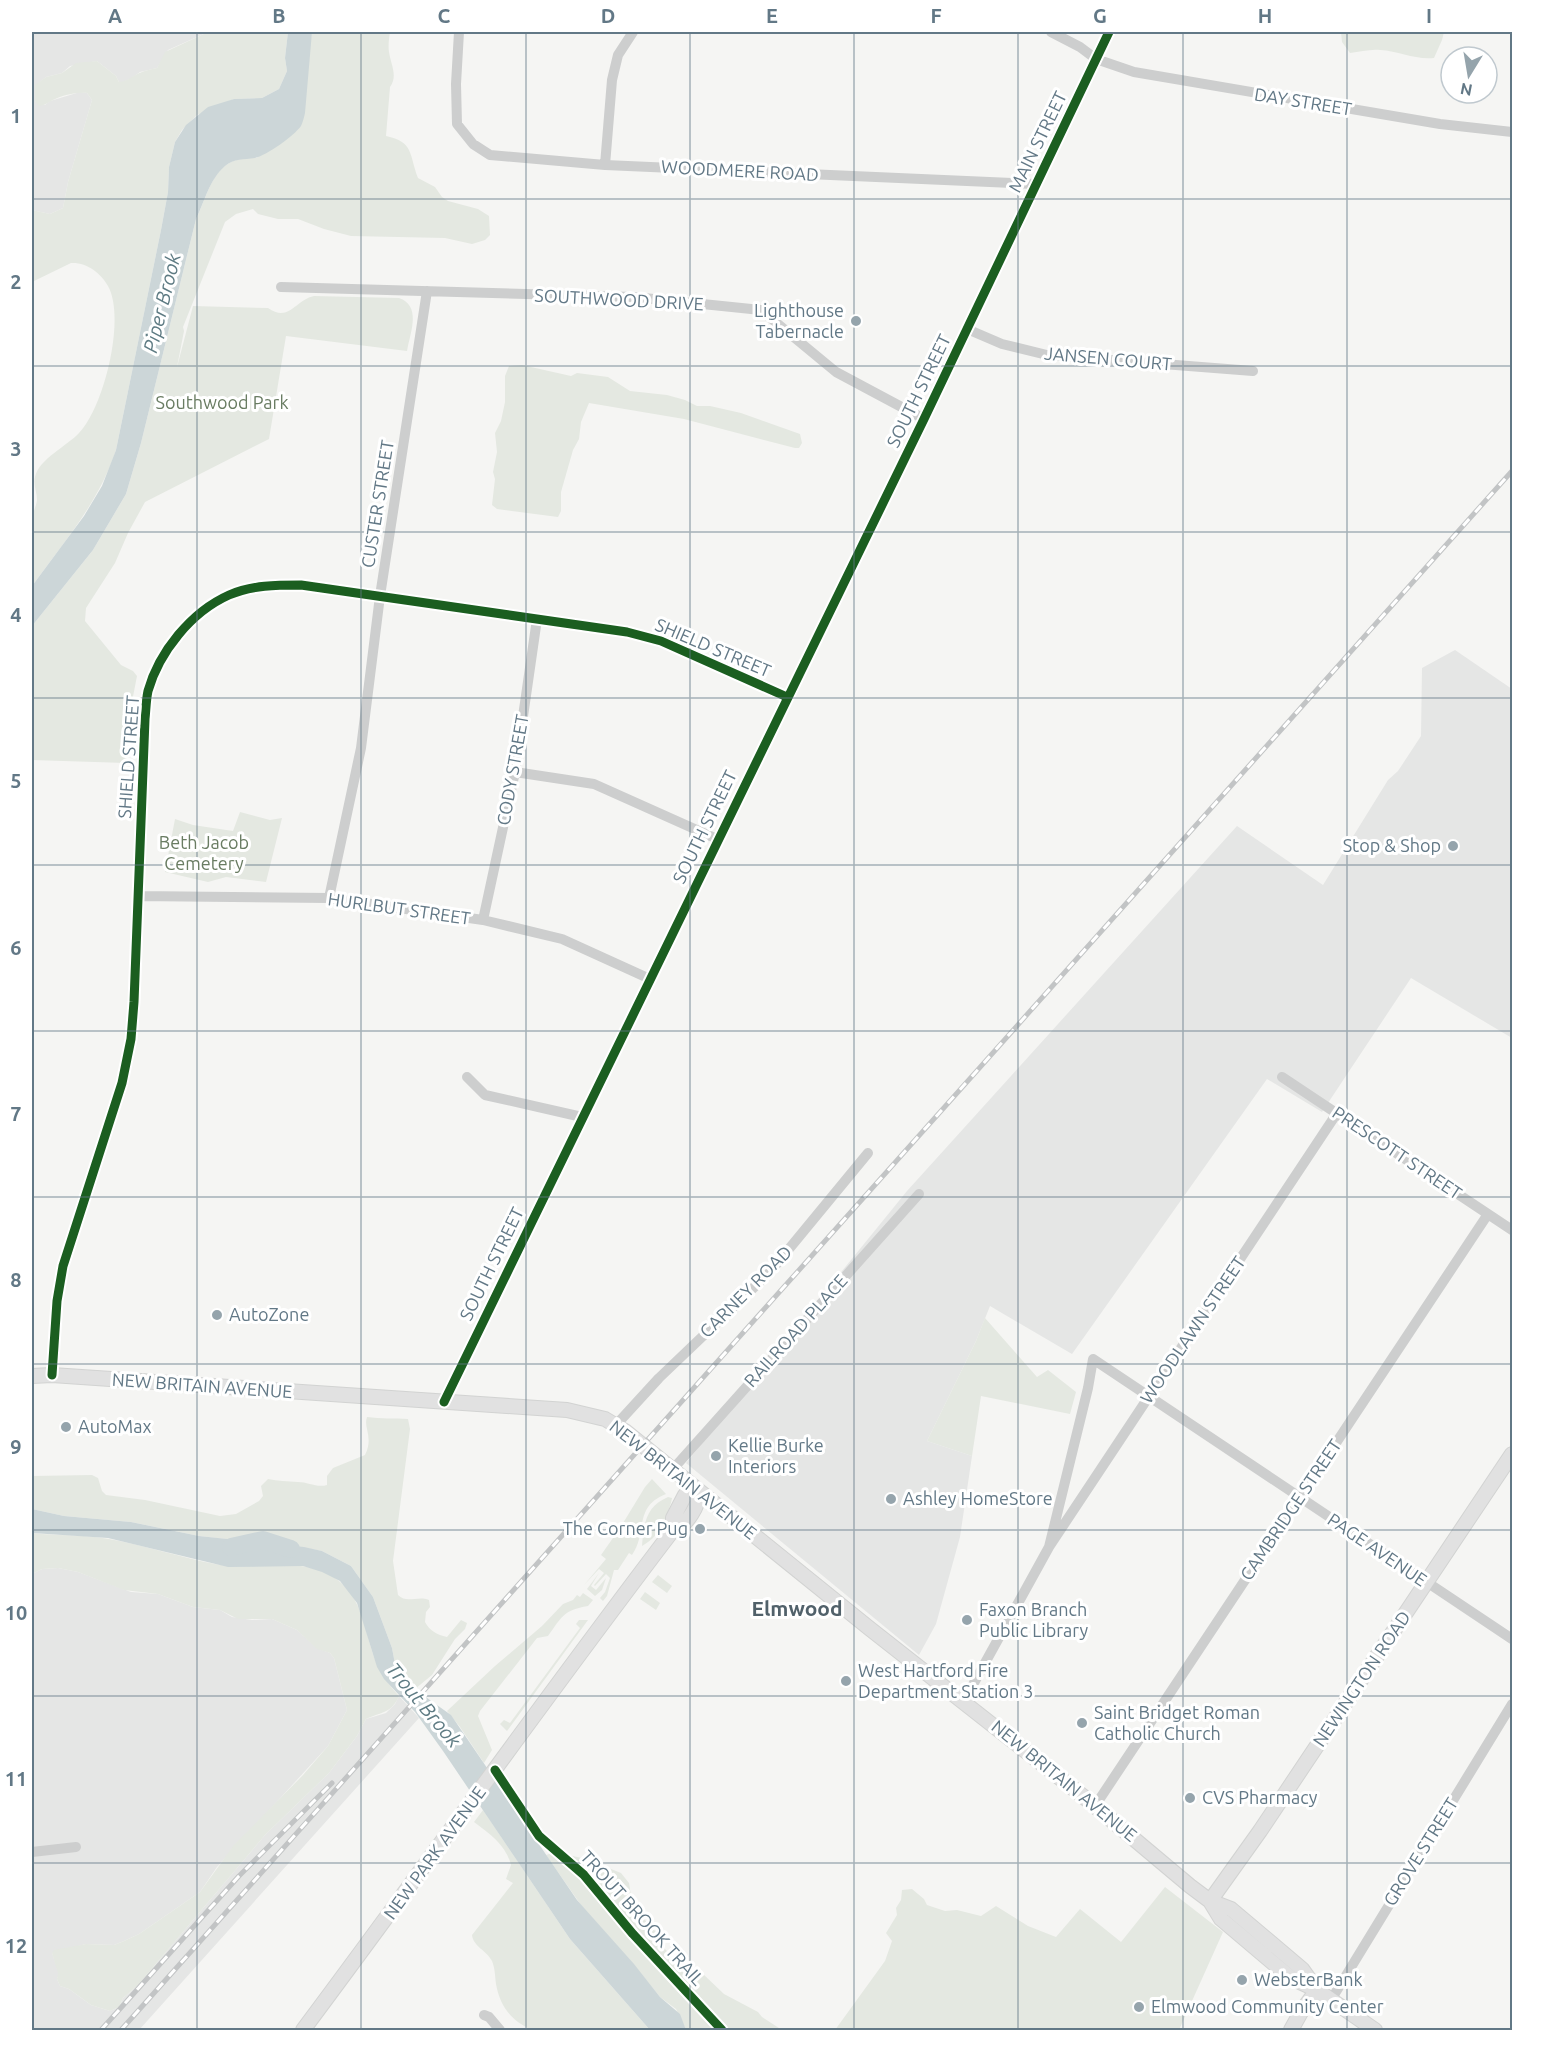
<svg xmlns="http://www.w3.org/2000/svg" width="1544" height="2062" font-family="Ubuntu,sans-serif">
  <rect width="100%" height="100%" fill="#f5f5f3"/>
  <path fill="#e5e6e5" d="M32 32H208L168 50 157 68 140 72 132 78 123 82H119L116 76 97 61 70 66 62 73 46 77 35 86V101L45 105 50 101 80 92 87 93 92 100 68 182 63 208 50 214 32 210Z
    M1455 650 1512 689V1038L1411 978 1322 1112 1267 1079 1072 1354 990 1306 976 1341 927 1441 972 1456 960 1537 936 1624 919 1655 686 1463 907 1191 1237 826 1323 885 1388 780 1398 771 1421 736 1422 668Z
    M58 1568 78 1572 131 1592 158 1594 193 1607 220 1610 232 1617 252 1620 272 1619 297 1630 317 1648 330 1653 334 1658 347 1710 328 1746 217 1867 200 1892 139 1934 124 1941 114 1945 86 1944 52 1953 59 1973 57 1979 60 1986 69 1989 91 2005 110 2011 119 2007 123 1998 138 1985 265 1835 329 1773 357 1736 366 1719 386 1713 395 1704 399 1696 419 1718 139 2030H32V1574L42 1569Z"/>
  <path fill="#e4e8e1" d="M208 32H288L285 58 287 71 279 89 262 98 234 99 197 115 182 130 175 142 169 167 168 192 161 230 116 450C99 502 64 542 32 586 32 564 30 543 32 522 32 514 36 507 37 500 37 492 33 485 35 477 39 459 67 446 79 433 104 407 126 318 108 286 101 273 86 262 71 263L32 282V210L50 214 63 208 68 182 92 100 87 93C76 92 63 95 53 100 47 103 46 105 39 106L35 101V85L46 77 62 73 76 63 97 61 116 76 119 82C129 81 133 75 142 72 146 70 152 69 157 68L165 52Z
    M312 32H390C389 38 388 46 389 52 391 65 398 76 390 87L386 136C414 142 409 154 418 178L435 187 442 197 448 201 478 209 489 216 490 235 485 240 472 244 445 238 351 236 324 229 298 219H278L258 214 253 209 236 214 225 222 183 327 184 331 177 367 193 306 268 308C289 323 295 300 314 296L399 298C422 306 410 333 407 351L286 336 269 439 145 502 128 533 115 563 86 608 85 621 121 665 133 671 137 676 129 717 126 763 32 760V626L93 550 126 494 141 443 196 219C206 200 211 170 233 161 241 158 249 158 257 158L308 58Z
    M1341 32H1444L1442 40 1434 58C1415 60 1399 51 1380 50 1370 49 1360 52 1350 53L1342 42Z
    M522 365 571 376 577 373 608 377 630 391 667 395 685 400 697 406H710L741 413 800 434 802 443 799 448H795L684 419 589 403 581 422 579 439 573 450 561 492V511L558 517 497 509 492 505 495 479 493 472 497 452 495 433 501 421 505 402V376L509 366Z
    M240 812 270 820 282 818 266 882 226 877 208 882 165 872 175 819 193 825 233 831Z
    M985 1318 1037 1377 1048 1370 1076 1392 1070 1414 981 1396 972 1456 927 1441 976 1341Z
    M367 1417C381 1419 395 1418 408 1419L410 1429 393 1561 398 1595C407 1604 418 1595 429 1600L430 1607 426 1612 425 1622C429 1630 437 1635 447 1637L461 1620 467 1623 465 1629 455 1639 432 1675 415 1689 408 1683 395 1664 392 1648 373 1597 351 1566 322 1551 278 1543 253 1542 199 1536 131 1522 64 1516 32 1509V1476L92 1475 98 1478 102 1491 106 1495 145 1500 220 1516 236 1514 259 1501 263 1496 261 1486 268 1479C278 1481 287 1481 298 1482 308 1482 317 1488 327 1485V1476L333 1468 365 1455C374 1437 363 1428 367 1417Z
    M652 1479 666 1494C633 1507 648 1532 632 1555L629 1553 618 1570H614L607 1596 603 1601 600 1598 605 1592 610 1578 606 1574 595 1586 594 1585 604 1573 599 1569 584 1585 606 1559 601 1555 620 1528 645 1487Z
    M668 1497 672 1498 671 1503C664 1523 661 1535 642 1546 644 1524 645 1507 668 1497Z
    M32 1533C57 1536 83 1534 109 1539 144 1545 179 1557 215 1564 254 1572 305 1553 339 1581 364 1601 365 1635 376 1662 382 1676 390 1686 399 1696 392 1713 381 1712 366 1719L357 1736 329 1773 265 1835 138 1985 123 1998 119 2007 110 2011 91 2005 69 1989 60 1986 57 1979 58 1973 52 1953 54 1950 86 1944 114 1945 124 1941 139 1934 200 1892 234 1845 303 1775 328 1746 347 1710 334 1658 330 1653 317 1649 297 1630 272 1619H238L220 1610 193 1607 158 1594 124 1590 78 1572 58 1568 42 1569 32 1574Z
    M599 1573 591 1586 596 1590 606 1578 602 1590 595 1596 587 1589Z
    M658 1575 672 1586 667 1593 652 1582Z
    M645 1592 660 1603 656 1610 640 1599Z
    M583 1593 593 1600 588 1606C563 1610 562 1617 548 1636L537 1638 480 1711 478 1716 492 1750 484 1763 460 1727 447 1711 495 1666 542 1626 563 1604 573 1600 577 1595 580 1597Z
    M579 1620H588L507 1731 500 1724 504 1720 510 1723 580 1628 576 1624Z
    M483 1810 570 1939 650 2030H532C511 2021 500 2006 496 1984 495 1976 495 1968 492 1961 487 1951 473 1946 472 1935L513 1883 506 1879 511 1865C506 1845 490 1834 474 1822Z
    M555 1852 586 1859 621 1873 629 1883 631 1896 636 1907 643 1918 656 1932 665 1949 672 1956 702 1973 724 1994 758 2012 762 2017 782 2030H686L676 2009 660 1997 634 1965 581 1905 546 1855Z
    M1165 1887 1223 1932 1179 2030H835L885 1961 892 1941 886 1933 897 1915 896 1908 901 1900 902 1890 912 1889 924 1899 927 1905 945 1911 957 1910 981 1916 996 1906 1028 1926 1056 1937 1080 1909 1121 1942Z"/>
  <path fill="#ccd6d8" d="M288 32H312L305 113C304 117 303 122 301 126 294 136 267 155 255 158 244 160 234 158 225 166 209 180 205 201 196 219L141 443 126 494 93 550 32 626V586L84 516 102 486 116 450 161 230 168 192 169 167 175 142 186 125 208 107 234 99 262 98 279 89 287 71 285 58Z
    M32 1509 64 1516 131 1522 199 1536 304 1547 322 1551 351 1566 373 1597 392 1648 395 1664 400 1673 413 1688 451 1715 577 1900 634 1964 660 1997 680 2014 686 2030H650L570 1939 443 1751 415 1712 384 1679 377 1667 357 1603 340 1581 322 1572 303 1566 228 1567 108 1538 32 1533Z"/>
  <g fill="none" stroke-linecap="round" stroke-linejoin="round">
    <path stroke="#ccd6d8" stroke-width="18" d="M231 1547 263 1540 291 1549"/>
    <defs>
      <path id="major" d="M32 1376 52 1375 567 1410 605 1419 625 1431 869 1628 1084 1797 1190 1886 1210 1901 1231 1909 1302 1969 1317 1990
        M673 1530V1518L685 1495 698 1491
        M1210 1901 1260 1831 1512 1454
        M1210 1901 1221 1919 1291 1978 1317 1990 1375 2030
        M303 2030C427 1864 547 1695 673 1530 686 1527 701 1504 698 1491
        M1291 2030 1301 2012 1317 1990"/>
    </defs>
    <use href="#major" stroke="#d2d3d2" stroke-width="16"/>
    <path stroke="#cdcece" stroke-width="10" d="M459 32 456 84 457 124 473 144 490 155 605 165 1035 184
      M1051 32 1080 47 1096 59 1134 72 1440 124 1512 132
      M605 165 612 80 618 55 633 32
      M281 287 634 297 761 310 836 372 924 419
      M967 329 1002 344 1047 355 1253 371
      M515 772 594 784 717 839
      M137 896 329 898 483 920 562 939 650 979
      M329 898 361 748 380 596 427 291
      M483 920 515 772 537 619
      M467 1077 485 1095 582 1117
      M1282 1077 1512 1230
      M52 1375 57 1301 63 1266 122 1083 131 1039 134 1002 145 719C146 710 146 700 148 691 159 652 191 612 229 595 252 585 277 585 301 585L627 632 661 641 787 697
      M444 1402 924 419 1109 32
      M616 1425 659 1378 770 1272 868 1153
      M673 1469 919 1194
      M1049 1547 1088 1388 1093 1359 1512 1639
      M964 1701 1049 1547 1337 1113
      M1095 1806 1488 1214
      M32 1852 76 1847
      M1331 2000 1512 1704
      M484 2015 489 2017 500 2030"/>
    <use href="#major" stroke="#e1e1e1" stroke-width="14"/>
    <defs>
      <path id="rail" d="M101 2030 239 1876 332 1783
        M121 2030 1512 471"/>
    </defs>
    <use href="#rail" stroke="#c2c4c5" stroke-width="5"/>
    <use href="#rail" stroke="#fff" stroke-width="3" stroke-dasharray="9" stroke-linecap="butt"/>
    <defs>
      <path id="cycleway" d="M52 1375 57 1301 63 1266 122 1083 131 1039 134 1002 145 719C146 710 146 700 148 691 159 652 191 612 229 595 252 585 277 585 301 585L627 632 661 641 787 697
        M444 1402 924 419 1109 32
        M495 1770 539 1836 584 1875 633 1934 722 2030"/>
    </defs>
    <use href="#cycleway" stroke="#fff" stroke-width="13"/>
    <use href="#cycleway" stroke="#1b5e20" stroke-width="9"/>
  </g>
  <path fill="none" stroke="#627886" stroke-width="1.5" stroke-opacity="0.55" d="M197 32V2030M361 32V2030M526 32V2030M690 32V2030M854 32V2030M1018 32V2030M1183 32V2030M1347 32V2030M32 199H1512M32 366H1512M32 532H1512M32 698H1512M32 865H1512M32 1031H1512M32 1197H1512M32 1364H1512M32 1530H1512M32 1696H1512M32 1863H1512"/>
  <g fill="#95a4ac" stroke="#fff" stroke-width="2">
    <circle cx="856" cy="321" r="6"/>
    <circle cx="1453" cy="846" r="6"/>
    <circle cx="217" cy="1315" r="6"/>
    <circle cx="66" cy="1427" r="6"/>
    <circle cx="716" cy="1456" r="6"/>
    <circle cx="891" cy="1499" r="6"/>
    <circle cx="700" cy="1529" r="6"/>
    <circle cx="967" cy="1620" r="6"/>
    <circle cx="846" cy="1681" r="6"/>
    <circle cx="1082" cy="1723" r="6"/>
    <circle cx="1190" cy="1798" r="6"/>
    <circle cx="1242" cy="1980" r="6"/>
    <circle cx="1139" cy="2007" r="6"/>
  </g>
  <g text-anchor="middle" stroke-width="6" stroke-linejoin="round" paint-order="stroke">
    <g font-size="18" fill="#627886" stroke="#fff">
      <text transform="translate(1303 102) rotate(9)" y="6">DAY STREET</text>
      <text transform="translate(1038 142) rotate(-64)" y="6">MAIN STREET</text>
      <text transform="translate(740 171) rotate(3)" y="6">WOODMERE ROAD</text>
      <text transform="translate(619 300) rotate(3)" y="6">SOUTHWOOD DRIVE</text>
      <text transform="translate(1108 359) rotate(5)" y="6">JANSEN COURT</text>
      <text transform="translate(919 391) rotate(-64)" y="6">SOUTH STREET</text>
      <text transform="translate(378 504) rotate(-81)" y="6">CUSTER STREET</text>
      <text transform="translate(713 648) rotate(23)" y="6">SHIELD STREET</text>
      <text transform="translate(129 757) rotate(-86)" y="6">SHIELD STREET</text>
      <text transform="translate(513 770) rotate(-80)" y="6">CODY STREET</text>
      <text transform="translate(705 827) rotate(-64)" y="6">SOUTH STREET</text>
      <text transform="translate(399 909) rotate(8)" y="6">HURLBUT STREET</text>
      <text transform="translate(1397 1153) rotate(34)" y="6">PRESCOTT STREET</text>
      <text transform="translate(492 1264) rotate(-64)" y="6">SOUTH STREET</text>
      <text transform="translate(746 1292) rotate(-45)" y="6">CARNEY ROAD</text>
      <text transform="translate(1193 1330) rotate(-56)" y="6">WOODLAWN STREET</text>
      <text transform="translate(796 1331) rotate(-48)" y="6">RAILROAD PLACE</text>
      <text transform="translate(202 1386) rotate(4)" y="6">NEW BRITAIN AVENUE</text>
      <text transform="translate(683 1480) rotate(38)" y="6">NEW BRITAIN AVENUE</text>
      <text transform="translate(1291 1510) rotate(-56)" y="6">CAMBRIDGE STREET</text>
      <text transform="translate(1377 1550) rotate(34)" y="6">PAGE AVENUE</text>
      <text transform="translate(1362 1679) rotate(-56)" y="6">NEWINGTON ROAD</text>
      <text transform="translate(1064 1781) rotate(39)" y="6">NEW BRITAIN AVENUE</text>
      <text transform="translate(1421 1852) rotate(-58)" y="6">GROVE STREET</text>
      <text transform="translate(435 1853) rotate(-54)" y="6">NEW PARK AVENUE</text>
      <text transform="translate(642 1918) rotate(48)" y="6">TROUT BROOK TRAIL</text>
    </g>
    <g font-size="18" fill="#627886" stroke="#fff" text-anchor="start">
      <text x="844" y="317" text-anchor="end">Lighthouse<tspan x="844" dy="21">Tabernacle</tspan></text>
      <text x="1441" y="852" text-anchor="end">Stop &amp; Shop</text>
      <text x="229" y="1321">AutoZone</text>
      <text x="78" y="1433">AutoMax</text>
      <text x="728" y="1452">Kellie Burke<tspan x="728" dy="21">Interiors</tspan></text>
      <text x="903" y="1505">Ashley HomeStore</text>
      <text x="688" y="1535" text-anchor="end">The Corner Pug</text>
      <text x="979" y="1616">Faxon Branch<tspan x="979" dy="21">Public Library</tspan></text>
      <text x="858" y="1677">West Hartford Fire<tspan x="858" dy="21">Department Station 3</tspan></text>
      <text x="1094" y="1719">Saint Bridget Roman<tspan x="1094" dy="21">Catholic Church</tspan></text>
      <text x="1202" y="1804">CVS Pharmacy</text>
      <text x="1254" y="1986">WebsterBank</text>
      <text x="1151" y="2013">Elmwood Community Center</text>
    </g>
    <g font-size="18" fill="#697c62" stroke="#fff">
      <text x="222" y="409">Southwood Park</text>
      <text x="204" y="849">Beth Jacob<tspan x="204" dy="21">Cemetery</tspan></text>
    </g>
    <g font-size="20" font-style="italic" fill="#5e7b83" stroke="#fff">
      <text transform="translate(162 303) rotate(-76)" y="7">Piper Brook</text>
      <text transform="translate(424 1705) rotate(50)" y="7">Trout Brook</text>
    </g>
    <g font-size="21" font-weight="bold" fill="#51616a" stroke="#fff">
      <text x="797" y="1616">Elmwood</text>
    </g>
  </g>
  <rect width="1544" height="2062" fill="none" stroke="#ffffff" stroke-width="66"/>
  <g transform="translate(1469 75) rotate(191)"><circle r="28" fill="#ffffff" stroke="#c0c9cf" stroke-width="1.5"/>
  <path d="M0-4.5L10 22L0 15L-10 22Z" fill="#95a4ac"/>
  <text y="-9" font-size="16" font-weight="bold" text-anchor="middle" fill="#627886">N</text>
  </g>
  <rect x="33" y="33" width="1478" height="1996" fill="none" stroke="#627886" stroke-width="2"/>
  <g font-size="20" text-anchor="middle" font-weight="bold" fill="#627886">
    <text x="115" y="23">A</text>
    <text x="279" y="23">B</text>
    <text x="444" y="23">C</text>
    <text x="608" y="23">D</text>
    <text x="772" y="23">E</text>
    <text x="936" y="23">F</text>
    <text x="1100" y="23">G</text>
    <text x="1265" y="23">H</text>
    <text x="1429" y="23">I</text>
    <text x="16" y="123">1</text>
    <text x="16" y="289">2</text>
    <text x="16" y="456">3</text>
    <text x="16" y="622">4</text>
    <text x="16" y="788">5</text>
    <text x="16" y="955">6</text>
    <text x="16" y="1121">7</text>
    <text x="16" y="1287">8</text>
    <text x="16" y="1454">9</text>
    <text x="16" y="1620">10</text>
    <text x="16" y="1786">11</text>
    <text x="16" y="1953">12</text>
  </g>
</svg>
